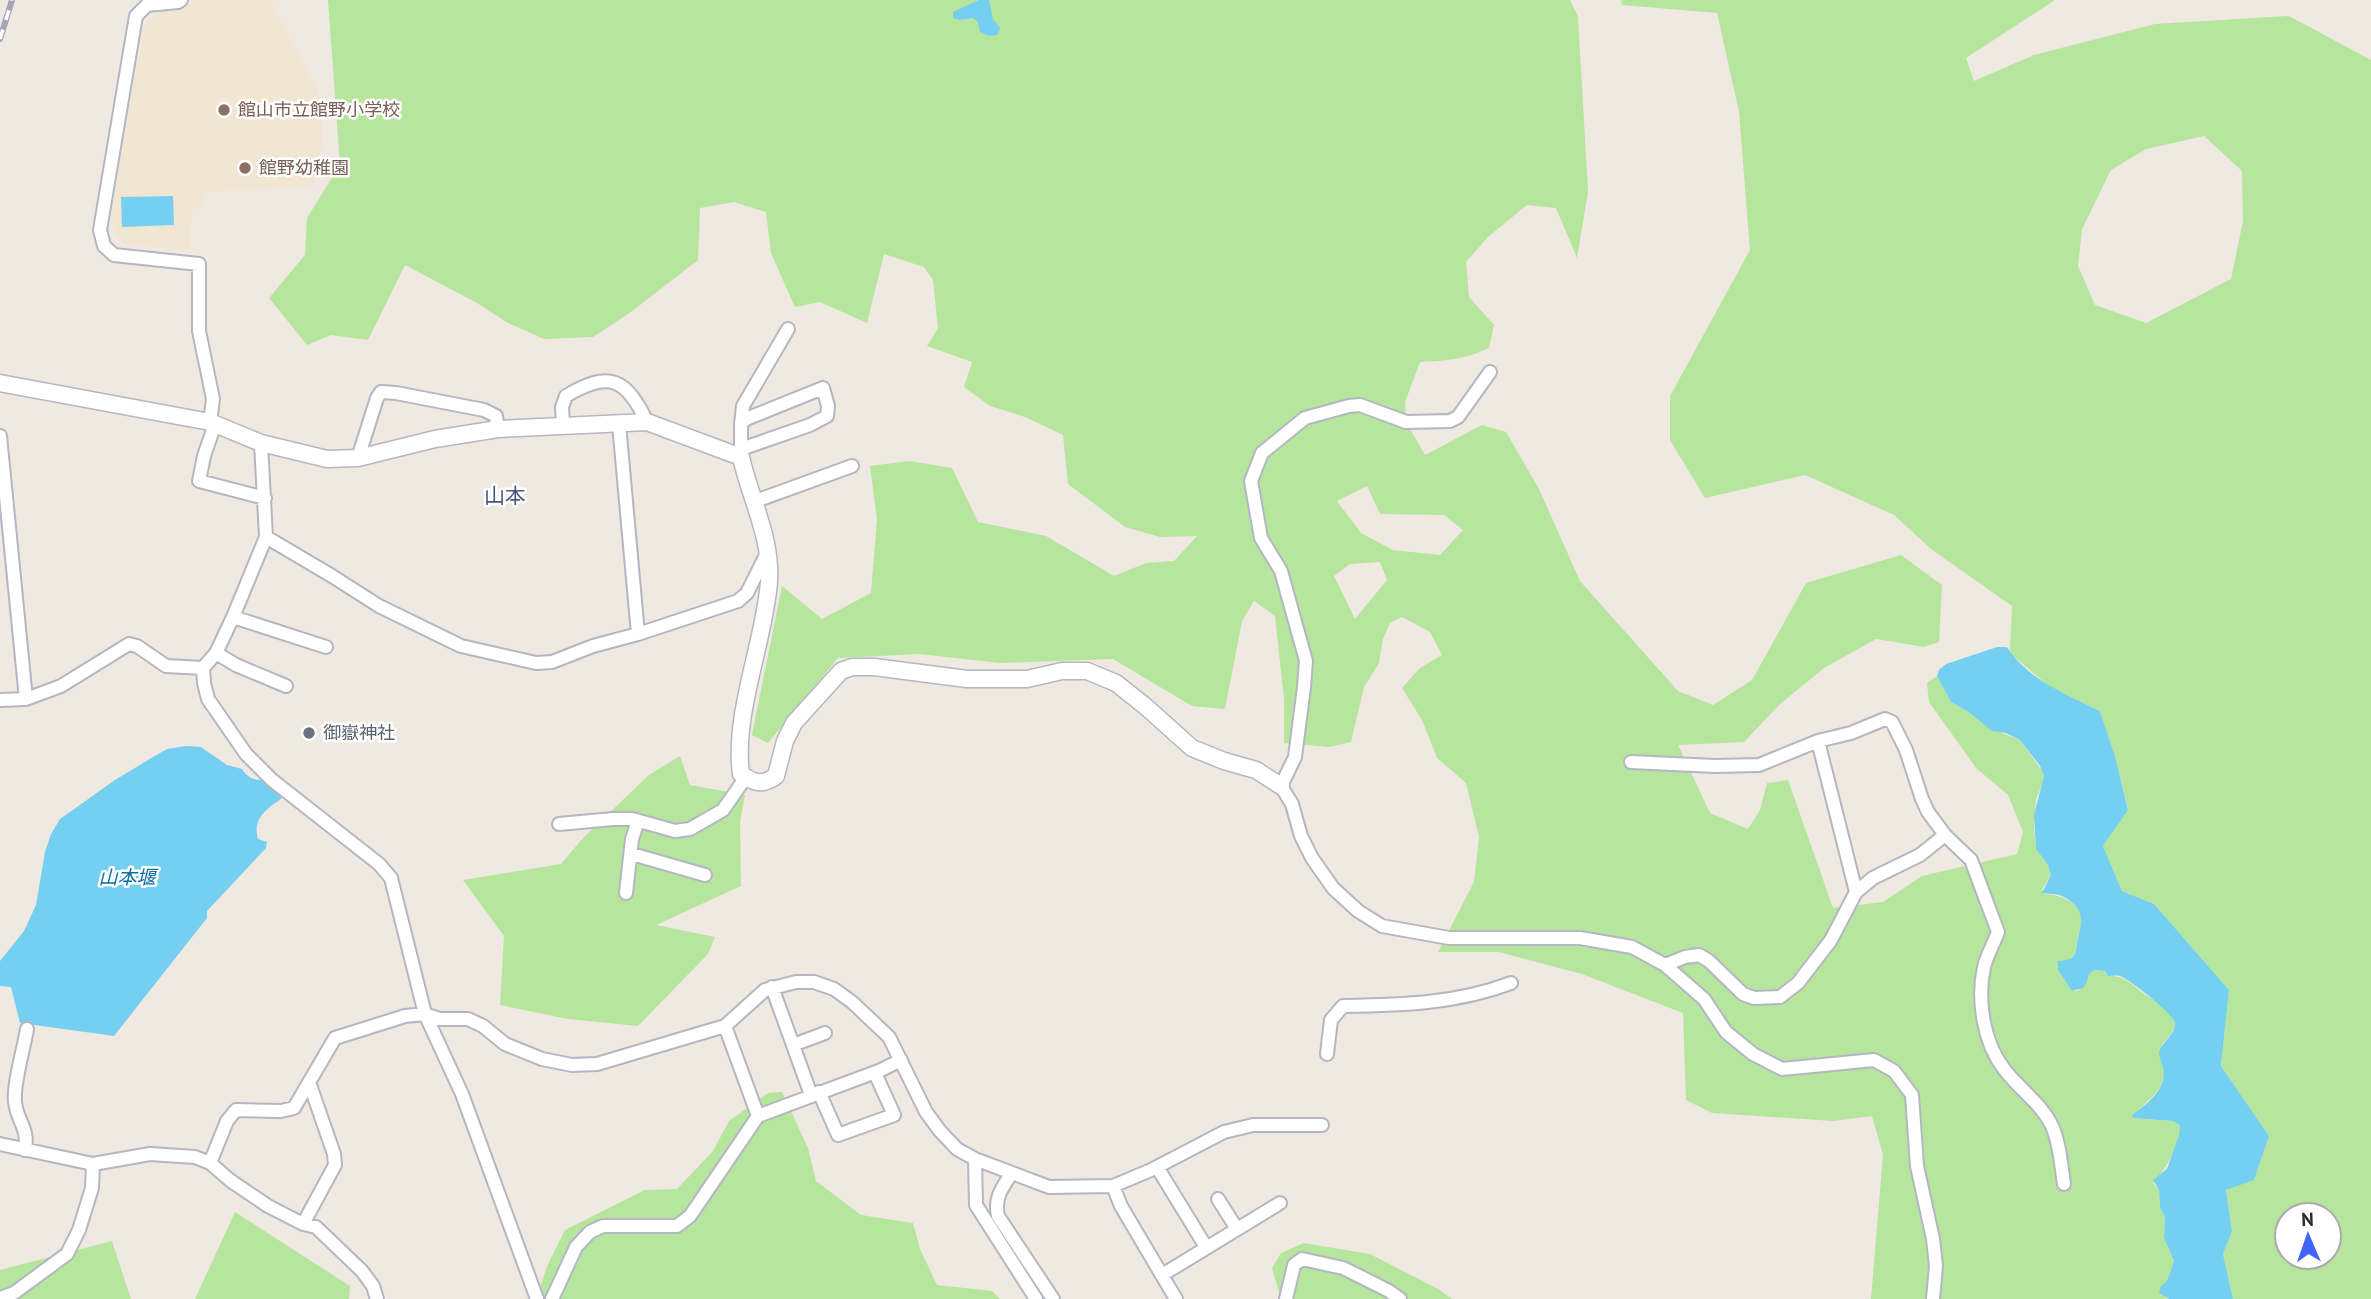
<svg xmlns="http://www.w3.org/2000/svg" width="2371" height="1299" font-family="'PT Sans','Noto Sans JP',sans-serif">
  <rect width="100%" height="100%" fill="#efe9e1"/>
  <path fill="#f0e6d1" d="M195 0H270L318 92 323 137 314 186 205 192 203 204 192 211 189 252 126 244 117 237 110 220 125 129 146 22 155 13 184 10Z"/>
  <path fill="#b6e59e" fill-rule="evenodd" d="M328 0H1570L1578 16 1588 192 1577 258 1556 208 1527 205 1488 237 1466 262 1469 297 1494 325 1489 348C1465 359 1447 361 1420 362L1405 402 1406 422 1425 455 1482 425 1506 432 1539 489 1580 581 1678 691 1713 705 1752 680 1806 583 1901 555 1942 585 1939 642 1924 647 1876 639 1824 668 1779 705 1744 742 1678 745 1710 813 1748 829 1760 810 1767 783 1788 780 1833 908 1883 902 1922 876 2017 854 2023 832 2008 795 1976 768 1929 702 1927 683 1937 676 1951 702 1970 713 1987 727 2020 740 2043 772 2044 780 2036 799 2034 828 2036 849 2048 865 2051 875 2042 890 2044 894C2061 894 2087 905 2082 927 2081 931 2078 934 2078 937 2076 943 2077 948 2075 954L2068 961 2060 973 2072 991H2078L2087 982 2089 974 2095 970 2105 971 2108 976C2126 975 2133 986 2146 995 2156 1002 2182 1015 2173 1030 2170 1037 2163 1041 2161 1048 2157 1058 2165 1064 2164 1074 2162 1095 2142 1102 2133 1118L2173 1121 2180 1125C2179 1147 2167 1168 2153 1183L2159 1190 2160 1208 2165 1217 2164 1238 2174 1261 2168 1278 2165 1298 2169 1299H1871L1883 1155 1872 1116 1833 1121 1712 1113 1686 1100 1683 1013 1582 974 1499 952H1438L1474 882 1479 837 1466 783 1437 758 1422 720 1402 688 1420 668 1442 655 1430 632 1402 617 1390 623 1383 639 1379 663 1364 687 1351 742 1329 747 1284 743V699L1275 616 1254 601 1242 621 1225 709 1192 706 1113 659 1000 663 919 654 838 658 768 743 752 735 782 586 822 619 871 593 877 519 870 466 909 461 952 468 978 522 1046 536 1114 576 1146 563 1174 561 1197 536 1160 537 1125 527 1068 484 1063 435 1025 417 990 406 964 387 972 362 927 346 938 328 933 280 924 267 884 254 867 323 820 302 795 307 771 253 766 212 734 202 700 208 698 260 631 312 593 337 544 339 508 323 477 303 405 265 368 340 331 335 307 345 269 298 305 255 307 218 340 165ZM1367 486 1380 514 1444 515 1463 530 1440 555 1393 550 1361 533 1337 501ZM1380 562 1387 580 1355 619 1334 576 1350 564Z
    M1621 0H2055L1966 58 1974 81 2034 55 2155 24 2289 16 2371 60V1299H2233L2223 1254 2232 1231 2226 1189 2269 1136 2221 1066 2229 990 2154 904 2122 891 2103 846 2128 809 2115 756 2100 711 2050 687 2012 655 2010 650 2012 606 1931 549 1894 515 1805 475 1705 498 1670 440V396L1750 250 1739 112 1717 13 1622 5ZM2204 136 2242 171 2243 221 2231 279 2146 323 2095 305 2078 266 2082 229 2111 170 2146 149ZM2287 1215H2329V1257H2287Z
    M680 756 690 785 745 795 740 822 741 886 656 925 715 937 708 954 638 1026 568 1019 500 1005 504 936 463 880 561 864 583 838 649 775Z
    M782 1092 808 1148 816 1181 861 1215 913 1223 920 1249 937 1285 992 1291 1000 1299H536L548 1264 565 1230 645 1190 677 1189 713 1151 729 1121 768 1093Z
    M235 1212 350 1286 349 1299H195Z
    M112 1241 131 1299H0V1270Z
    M1304 1243 1370 1254 1438 1289 1452 1299H1281L1272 1268 1281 1253Z"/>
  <path fill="#75cff0" d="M979 0H989L993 19 1000 28 997 35 989 36 980 32 978 22 973 18 959 20 953 18V12Z
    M173 196 174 225 122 227 121 197Z
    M1997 647H2007C2027 679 2067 695 2100 711L2115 756 2128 810 2103 846 2122 891 2154 904 2229 990 2221 1066 2269 1136 2254 1180 2226 1190 2232 1231 2223 1254 2233 1299H2169L2159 1293 2161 1286 2167 1281 2174 1261 2164 1238 2165 1217 2160 1208 2159 1190 2153 1180 2167 1169 2179 1135 2180 1125 2173 1121 2133 1118 2132 1115C2146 1105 2168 1089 2163 1068 2162 1062 2159 1058 2159 1052 2162 1042 2176 1034 2175 1023 2174 1014 2129 979 2120 976 2117 975 2111 976 2108 976L2105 971 2095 970 2089 974 2087 982 2083 988 2072 991 2058 970V961C2081 960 2074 950 2079 934 2084 918 2081 906 2064 897 2057 893 2049 894 2042 893L2051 875 2048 865 2036 849 2034 815 2044 776 2040 766 2020 740 2006 733 1992 731 1970 713 1951 702 1937 676 1939 670 1946 664Z
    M186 746 201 747 227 765 242 769C247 777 253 780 262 780L282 798C267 809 252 818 258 839L267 842 266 848 207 911V918L114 1036 20 1023 11 987 0 986V961L24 931 36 905 45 852 51 834 60 819 115 780 153 757 167 749Z"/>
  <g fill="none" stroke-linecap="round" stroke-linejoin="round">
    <defs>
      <path id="minor" d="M181 0 178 2 147 5 136 16 100 230 104 246 114 255 199 264V331L213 399 210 422
        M1490 372 1458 417 1450 421 1406 422 1360 405 1349 406 1305 418 1262 453 1251 481 1261 538 1281 571 1306 661 1304 687 1295 757 1281 786 1292 804 1301 836 1312 858 1333 888 1358 911 1382 926 1449 938H1580L1632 947 1665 965 1704 999 1726 1032 1753 1054 1782 1069 1874 1060 1894 1071 1912 1095 1917 1166 1933 1239 1936 1266 1933 1299
        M215 424 204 456 199 481 265 498
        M619 424 638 634
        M741 424 743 406 788 329
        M563 426 562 407 566 396C609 370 626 378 647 422
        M0 436 26 699
        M261 443 266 537 233 617 216 653 203 668 204 683 208 699 246 754 272 780 379 864 391 878 425 1014 462 1094 537 1299
        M741 457V424L746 419 823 388 828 406 827 416 810 425 741 449
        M358 458 377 398 381 392 396 393 484 410 496 416 498 429
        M753 502 852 466
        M266 537 332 576 379 606 461 646 536 663 552 662 593 646 638 634 738 601 747 593 767 553
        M233 617 326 647
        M216 653 236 665 286 686
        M0 700 26 699 61 686 129 644 137 646 166 666 203 668
        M1818 741 1856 892
        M1631 762 1715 766 1759 765 1818 741 1851 733 1885 719 1892 722 1906 750 1922 799 1928 812 1945 835 1971 860 1998 932C1994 943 1987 955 1984 967 1977 999 1983 1042 2004 1069 2019 1089 2041 1103 2052 1126 2060 1144 2061 1165 2064 1184
        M559 824 613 819H632L675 831 690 829 723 810 746 777
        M632 854 705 875
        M626 893 632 839 638 821
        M1665 965 1685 957 1699 955 1709 961 1743 994 1754 998 1780 997 1798 983 1831 940 1856 892 1873 878 1920 855 1945 835
        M772 987 811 1095
        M725 1026 758 1116
        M793 1045 825 1033
        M1327 1054 1331 1020 1343 1006C1400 1005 1456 1004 1511 983
        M819 1092 838 1135 894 1115 875 1073
        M0 1144 93 1164 150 1154 195 1157 210 1163 231 1181 268 1206 303 1224 316 1227 362 1271 373 1286 377 1299
        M25 1150C29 1127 17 1122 15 1102 13 1084 24 1048 27 1029
        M975 1159 976 1205 1036 1299
        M210 1163 227 1121 236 1110 281 1111 294 1108 335 1038 405 1016 425 1014 439 1019H468L483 1026 505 1044 542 1059 572 1065 597 1064 725 1026 765 990 796 982H814L834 989 852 1002 889 1037 926 1112 940 1131 957 1149 975 1159 1049 1187 1113 1186 1151 1170 1224 1132 1253 1125H1322
        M1157 1167 1206 1247
        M1011 1174C1002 1188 994 1198 998 1216L1053 1299
        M1113 1186 1121 1206 1176 1299
        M1218 1199 1237 1229
        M303 1224 335 1165 334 1154 309 1082
        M1162 1275 1280 1203
        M0 1298 14 1293 67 1254 79 1230 92 1188 93 1164
        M552 1299 576 1247 590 1232 603 1226H677L690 1216 758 1116 881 1070 901 1060
        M1286 1299 1294 1265 1302 1259 1343 1268 1389 1291 1400 1299"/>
      <path id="tertiary" d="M0 383 210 422 261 443 327 459 358 458 435 439 498 429 647 422 741 457C750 498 772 538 769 582 764 643 733 714 741 774 754 783 762 786 776 776L785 741 794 723 841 671 852 667H874L967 679H1027L1062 671H1087L1116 683 1145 706 1192 748 1224 761 1256 770 1281 786"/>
    </defs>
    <use href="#minor" stroke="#b4b7c1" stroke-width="16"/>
    <use href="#tertiary" stroke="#b4b7c1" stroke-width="19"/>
    <use href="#minor" stroke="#fff" stroke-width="12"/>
    <use href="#tertiary" stroke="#fff" stroke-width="16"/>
    <defs>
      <path id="rail" d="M0 39 12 0"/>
    </defs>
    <use href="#rail" stroke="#a3a6b8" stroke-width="6"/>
    <use href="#rail" stroke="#fff" stroke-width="3.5" stroke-dasharray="10" stroke-linecap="butt"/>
  </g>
  <g fill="#8d6e63" stroke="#fff" stroke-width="2.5">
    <circle cx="224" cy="110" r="7"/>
    <circle cx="245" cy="168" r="7"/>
  </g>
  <circle fill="#6b7280" stroke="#fff" stroke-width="2.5" cx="309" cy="733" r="7"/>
  <g text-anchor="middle" stroke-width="5" stroke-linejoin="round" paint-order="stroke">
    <g font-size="18" fill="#785e54" stroke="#fff" text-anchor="start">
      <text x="238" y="116">館山市立館野小学校</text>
      <text x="259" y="174">館野幼稚園</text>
    </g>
    <g font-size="18" fill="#5b616d" stroke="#fff" text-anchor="start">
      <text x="323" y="739">御嶽神社</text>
    </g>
    <g font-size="19" font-style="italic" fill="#0d6fa3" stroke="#fff">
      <text x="127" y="884">山本堰</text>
    </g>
    <g font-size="21" fill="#4d5680" stroke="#fff">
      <text x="505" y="503">山本</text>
    </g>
  </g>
  <g transform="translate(2308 1236) rotate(358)"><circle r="33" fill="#ffffff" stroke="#ababab" stroke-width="2"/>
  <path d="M0-5L12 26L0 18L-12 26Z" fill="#4264fb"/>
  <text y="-10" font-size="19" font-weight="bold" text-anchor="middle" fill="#2e2e2e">N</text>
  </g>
</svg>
